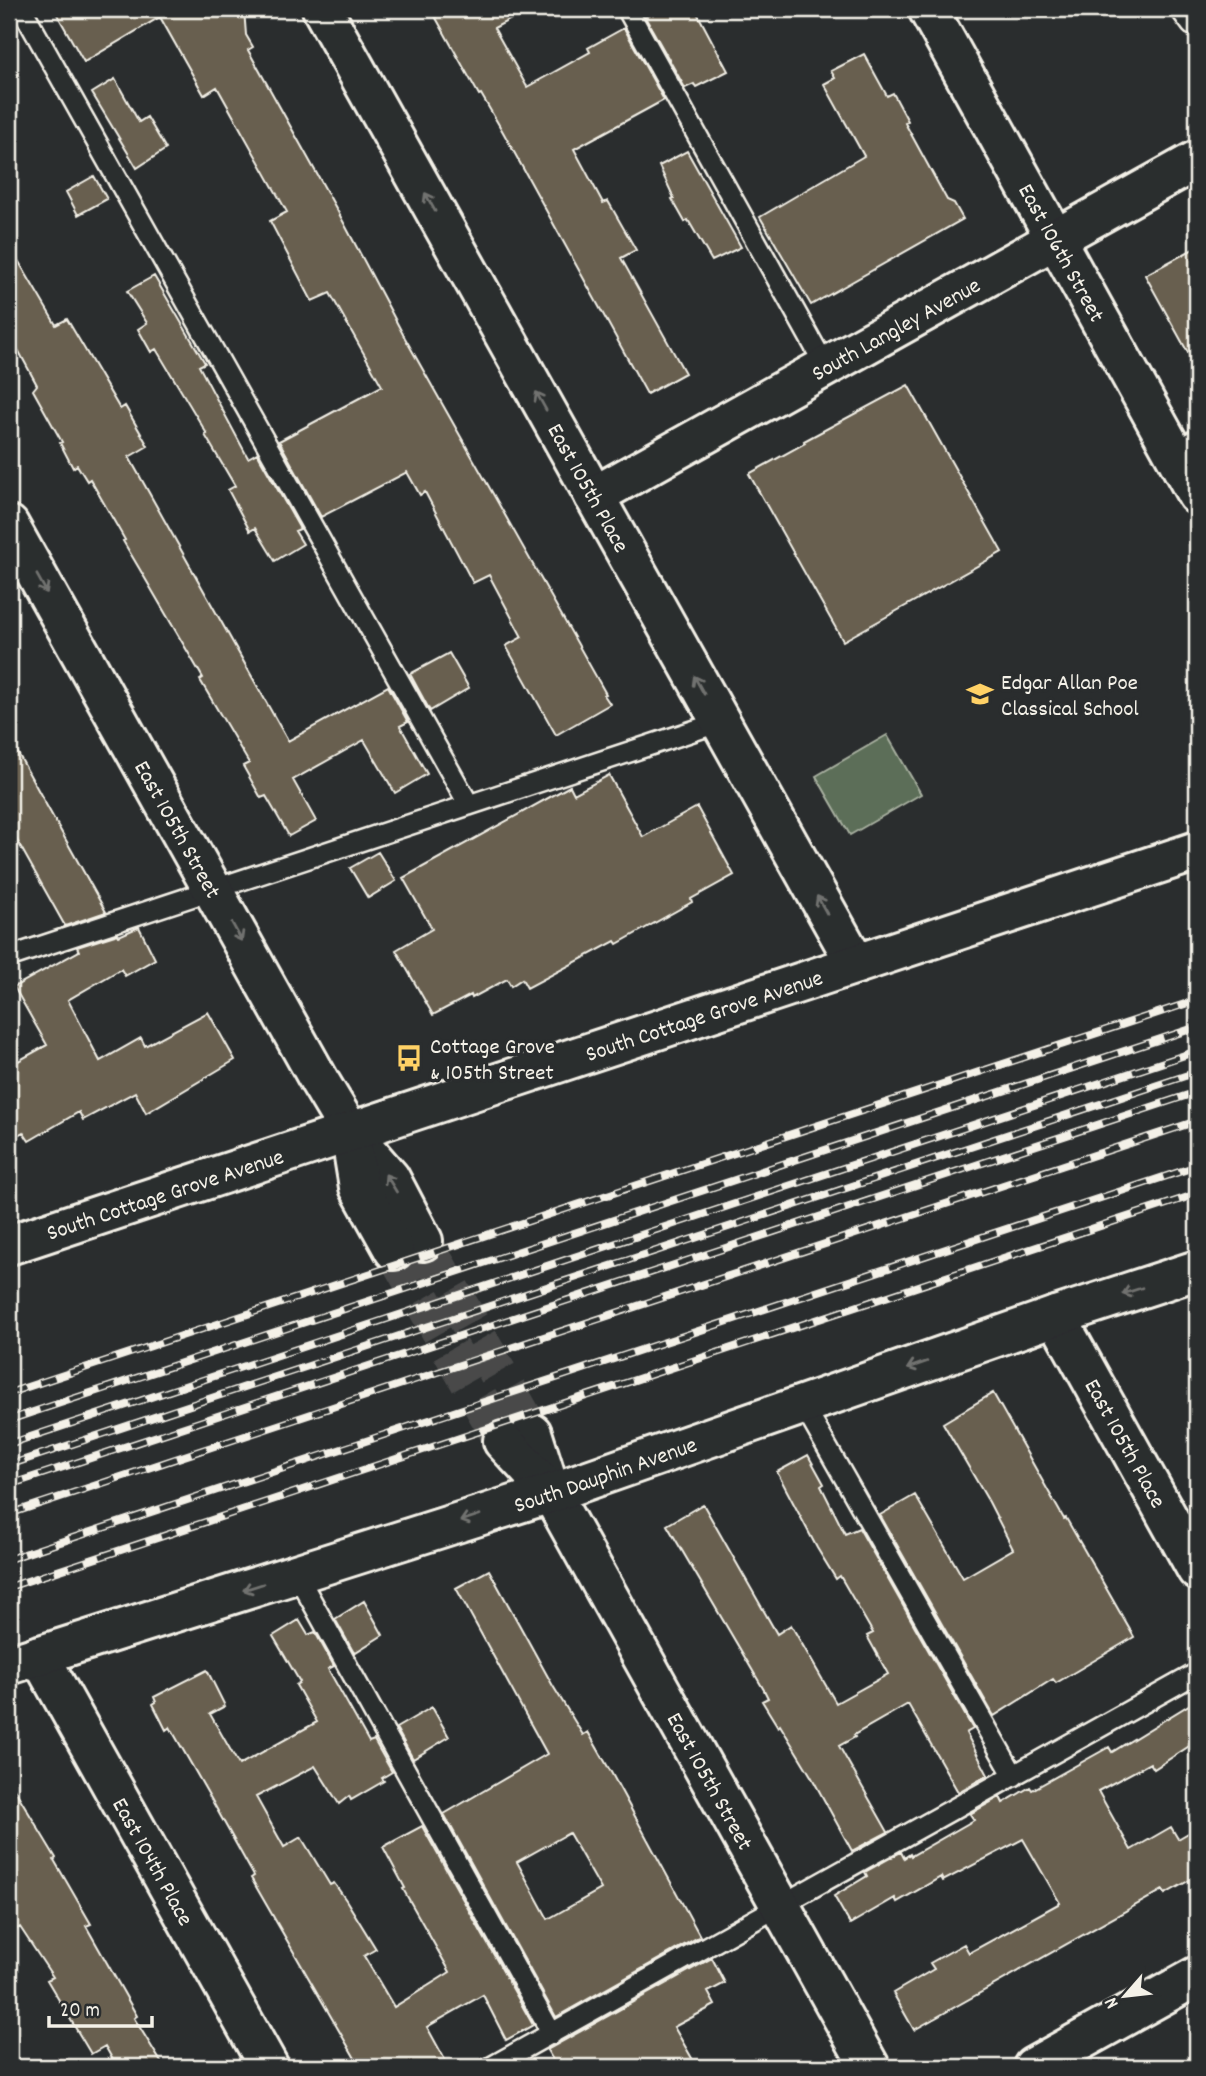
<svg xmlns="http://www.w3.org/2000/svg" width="1206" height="2076" font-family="Dekko,sans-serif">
  <rect width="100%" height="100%" fill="#2a2d2e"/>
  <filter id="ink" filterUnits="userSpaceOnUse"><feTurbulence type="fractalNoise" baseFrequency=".0143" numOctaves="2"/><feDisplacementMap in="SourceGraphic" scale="14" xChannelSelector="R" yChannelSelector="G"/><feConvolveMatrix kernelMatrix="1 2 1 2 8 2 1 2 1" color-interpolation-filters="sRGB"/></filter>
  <g filter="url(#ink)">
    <path fill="#5c6e58" stroke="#a8b0a0" stroke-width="2" d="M887 735 921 794 850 835 816 776Z"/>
    <path fill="#675f4f" stroke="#f4f1e8" stroke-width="2" fill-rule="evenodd" d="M54 9H244L246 35 253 47 248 50 337 210 405 338 606 694 604 695 610 704 556 735 506 646 522 637 489 575 473 583 425 492 420 495 407 472 321 517 279 441 382 386 330 293 312 301 270 221 287 212 217 87 204 95 160 17 84 62Z
      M431 9H530L494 28 527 87 590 52 588 48 624 28 664 100 574 149 603 203 608 201 636 250 621 258 685 373 647 394 503 132 481 94 479 95Z
      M659 9H695L728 71 696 87 694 84 685 88 645 17Z
      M864 54 887 96 893 93 908 121 905 123 947 200 954 203 963 219 811 305 760 217 864 156 824 84 835 78 831 71Z
      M115 79 139 122 147 117 166 149 137 168 92 93Z
      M687 151 741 247 712 261 688 220 685 222 672 199 674 198 659 166Z
      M94 176 107 199 78 215 66 192Z
      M9 245 56 325 67 319 120 409 125 406 148 446 129 457 288 741 388 686 408 722 400 726 427 774 395 793 364 740 293 780 316 821 289 836 266 796 261 798 243 766 249 763 200 680 203 678 139 568 123 541 125 540 90 479 87 481 77 465 73 468 60 443 62 442 33 390 37 385 9 333Z
      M1197 247V369L1145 275Z
      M154 276 205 363 199 366 248 458 257 453 300 529 295 531 303 544 275 561 255 528 250 531 228 490 235 486 205 435 207 434 156 349 151 352 138 329 147 323 127 291Z
      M908 385 1002 552 843 641 749 474 805 443 804 441Z
      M449 653 469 688 430 711 410 674Z
      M9 737 48 808 106 912 65 926 9 826Z
      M609 775 643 837 697 807 734 875 691 899 692 902 617 944 615 941 527 988 522 979 511 986 507 979 472 998 471 995 433 1015 396 950 432 929 403 878 570 786 574 794Z
      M378 852 396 881 368 898 350 868Z
      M139 927 155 959 125 976 121 969 68 1000 100 1061 141 1038 145 1046 208 1012 235 1060 146 1113 135 1092 83 1120 79 1112 29 1141 23 1132 9 1140V1066L47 1045 14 987 79 951 77 947 118 934 119 936Z
      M993 1393 1064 1519 1066 1518 1134 1637 1056 1683 1053 1679 994 1716 880 1515 915 1495 963 1578 1013 1549 989 1502 943 1423Z
      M808 1455 824 1484 821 1486 845 1534 859 1528 973 1729 966 1733 988 1775 958 1792 908 1704 854 1735 855 1737 839 1746 888 1832 852 1851 811 1776 780 1725 778 1727 762 1701 768 1698 764 1690 667 1525 703 1504 777 1634 791 1625 836 1703 888 1674 867 1636 873 1633 840 1576 836 1579 817 1548 777 1472Z
      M489 1570 553 1686 583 1735 588 1732 612 1774 700 1936 556 2017 444 1814 547 1754 456 1588ZM569 1833 601 1889 548 1919 517 1862Z
      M364 1601 383 1635 354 1653 335 1619Z
      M299 1620 308 1635 315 1632 334 1666 328 1669 369 1742 374 1740 392 1772 382 1778 384 1781 351 1800 349 1796 339 1804 315 1766 256 1797 284 1847 301 1837 330 1885 334 1883 346 1900 376 1949 364 1956 394 2007 450 1972 403 1889 405 1888 383 1847 422 1826 533 2025 506 2040 483 1995 427 2027 449 2067H360L251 1878 254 1876 210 1797 170 1727 166 1730 153 1704 156 1702 154 1697 207 1670 225 1706 210 1714 239 1765 317 1722 296 1685 300 1682 273 1636Z
      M1197 1700V1741L1154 1769 1150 1763 1098 1791 1131 1850 1171 1827 1178 1839 1197 1828V1876L1165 1894 1163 1890 914 2030 893 1993 934 1969 930 1963 964 1944 969 1953 1060 1903 1023 1839 943 1881 941 1877 897 1902 895 1898 850 1924 834 1896 867 1876 865 1872 901 1852 904 1858 910 1854 911 1856 974 1820 970 1814 1000 1797 1003 1803 1030 1787 1032 1790 1109 1747 1112 1752Z
      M432 1707 449 1737 413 1759 396 1728Z
      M9 1780 56 1858 54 1860 91 1924 86 1926 137 2016 134 2018 164 2067H117L105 2046 91 2054 47 1980 53 1977 20 1927 9 1934Z
      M712 1958 725 1983 708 1992 715 2005 674 2027 697 2067H557L547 2050Z"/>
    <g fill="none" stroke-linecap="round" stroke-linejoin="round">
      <path stroke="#484a4a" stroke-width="38" stroke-dasharray="38 19" stroke-linecap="butt" d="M423 1241 532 1433
        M394 1250 503 1441"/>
      <defs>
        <path id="service" d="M22 9 469 805
          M627 9 826 367
          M1180 9 1192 25 1197 22
          M1174 452 1197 439
          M9 957 720 722
          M803 1405 1014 1776
          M296 1573 552 2034
          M491 2067 1197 1673"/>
        <g id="minor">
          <path id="s1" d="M322 9 856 964"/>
          <path id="s2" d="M928 9 1197 495"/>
          <path id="s3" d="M594 496 1197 160"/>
          <path id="s4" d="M9 525 320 1082 350 1132 390 1178 423 1241"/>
          <path d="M350 1132 359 1187 394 1250"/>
          <path id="s5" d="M1056 1316 1197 1570"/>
          <path id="s6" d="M532 1433 551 1493 870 2067"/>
          <path d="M503 1441 542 1483"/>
          <path id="s7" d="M39 1655 269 2067"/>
          <path id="s8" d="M9 1665 551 1493 1056 1316 1197 1270"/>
          <path d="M1033 2067 1197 1976"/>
        </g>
        <g id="tertiary">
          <path id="s9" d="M9 1245 1197 851"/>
        </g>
      </defs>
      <use href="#service" stroke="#f4f1e8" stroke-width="24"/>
      <use href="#minor" stroke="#f4f1e8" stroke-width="44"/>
      <use href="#tertiary" stroke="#f4f1e8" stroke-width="44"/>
      <use href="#service" stroke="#2a2d2e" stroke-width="19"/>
      <use href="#minor" stroke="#2a2d2e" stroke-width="38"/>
      <use href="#tertiary" stroke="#2a2d2e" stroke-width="38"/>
      <defs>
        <path id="rail" d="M9 1393 1197 1000
          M9 1420 1197 1027
          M9 1444 1197 1051
          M9 1465 1197 1072
          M9 1485 1197 1092
          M9 1514 1197 1121
          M9 1559 1197 1166
          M9 1587 1197 1194"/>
      </defs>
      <use href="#rail" stroke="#f4f1e8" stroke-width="8"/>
      <use href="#rail" stroke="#2a2d2e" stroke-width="5" stroke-dasharray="16" stroke-linecap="butt"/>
    </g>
    <defs><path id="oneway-shaft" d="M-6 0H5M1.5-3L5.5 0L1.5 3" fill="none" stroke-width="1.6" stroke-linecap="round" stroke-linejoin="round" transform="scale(1.75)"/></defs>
    <g stroke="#71726f">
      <use href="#oneway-shaft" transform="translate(430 202) rotate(-119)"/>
      <use href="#oneway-shaft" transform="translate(541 401) rotate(-119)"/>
      <use href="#oneway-shaft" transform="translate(42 584) rotate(61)"/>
      <use href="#oneway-shaft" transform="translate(699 685) rotate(-119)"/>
      <use href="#oneway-shaft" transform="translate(822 905) rotate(-119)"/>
      <use href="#oneway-shaft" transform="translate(237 932) rotate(61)"/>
      <use href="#oneway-shaft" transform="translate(391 1183) rotate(-122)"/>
      <use href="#oneway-shaft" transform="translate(1132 1291) rotate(162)"/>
      <use href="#oneway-shaft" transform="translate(917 1365) rotate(161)"/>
      <use href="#oneway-shaft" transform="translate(470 1518) rotate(162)"/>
      <use href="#oneway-shaft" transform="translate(253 1587) rotate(162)"/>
    </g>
  </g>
  <defs>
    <symbol id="school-bare" viewBox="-9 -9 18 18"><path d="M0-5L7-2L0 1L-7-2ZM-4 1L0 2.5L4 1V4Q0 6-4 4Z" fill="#ffd166" stroke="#2a2d2e" stroke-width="2.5" paint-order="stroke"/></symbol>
    <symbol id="bus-bare" viewBox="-9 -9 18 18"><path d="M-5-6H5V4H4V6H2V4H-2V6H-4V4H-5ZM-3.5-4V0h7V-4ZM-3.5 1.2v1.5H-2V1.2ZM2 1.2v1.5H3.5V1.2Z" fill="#ffd166" stroke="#2a2d2e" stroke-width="2.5" paint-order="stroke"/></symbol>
  </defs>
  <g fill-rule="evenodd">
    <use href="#school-bare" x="961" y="675" width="38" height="38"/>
    <use href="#bus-bare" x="390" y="1039" width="38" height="38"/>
  </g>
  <g text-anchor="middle" stroke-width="7" stroke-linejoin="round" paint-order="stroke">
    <g font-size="23" fill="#f4f1e8" stroke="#2a2d2e">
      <text dy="8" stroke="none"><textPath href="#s2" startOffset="278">East 106th Street</textPath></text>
      <text dy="8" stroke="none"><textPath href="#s3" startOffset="345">South Langley Avenue</textPath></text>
      <text dy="8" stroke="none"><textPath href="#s1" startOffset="548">East 105th Place</textPath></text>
      <text dy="8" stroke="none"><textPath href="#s4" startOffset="348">East 105th Street</textPath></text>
      <text dy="8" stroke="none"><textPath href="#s9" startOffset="732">South Cottage Grove Avenue</textPath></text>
      <text dy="8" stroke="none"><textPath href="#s9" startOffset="164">South Cottage Grove Avenue</textPath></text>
      <text dy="8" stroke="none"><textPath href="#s5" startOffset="145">East 105th Place</textPath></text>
      <text dy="8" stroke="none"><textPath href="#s8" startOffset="626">South Dauphin Avenue</textPath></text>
      <text dy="8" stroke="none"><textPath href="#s6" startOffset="392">East 105th Street</textPath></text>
      <text dy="8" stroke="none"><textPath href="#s7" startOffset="236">East 104th Place</textPath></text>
    </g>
    <g font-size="23" fill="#f4f1e8" stroke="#2a2d2e" text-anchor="start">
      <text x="1001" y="689">Edgar Allan Poe<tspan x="1001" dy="26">Classical School</tspan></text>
      <text x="430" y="1053">Cottage Grove<tspan x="430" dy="26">&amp; 105th Street</tspan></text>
    </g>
  </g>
  <rect width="1206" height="2076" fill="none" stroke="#2a2d2e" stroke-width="35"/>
  <rect x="18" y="18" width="1171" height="2041" fill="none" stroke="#f4f1e8" stroke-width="2.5" filter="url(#ink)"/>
  <g transform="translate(1125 1996) rotate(242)" stroke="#2a2d2e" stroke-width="5" paint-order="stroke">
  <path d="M0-5L12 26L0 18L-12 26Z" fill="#f4f1e8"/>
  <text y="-10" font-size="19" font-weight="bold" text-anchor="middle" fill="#f4f1e8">N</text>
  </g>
  <path d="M49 2016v10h103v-10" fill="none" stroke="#f4f1e8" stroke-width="3.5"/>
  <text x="60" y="2016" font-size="21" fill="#f4f1e8" stroke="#2a2d2e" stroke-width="5" paint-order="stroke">20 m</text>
</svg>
